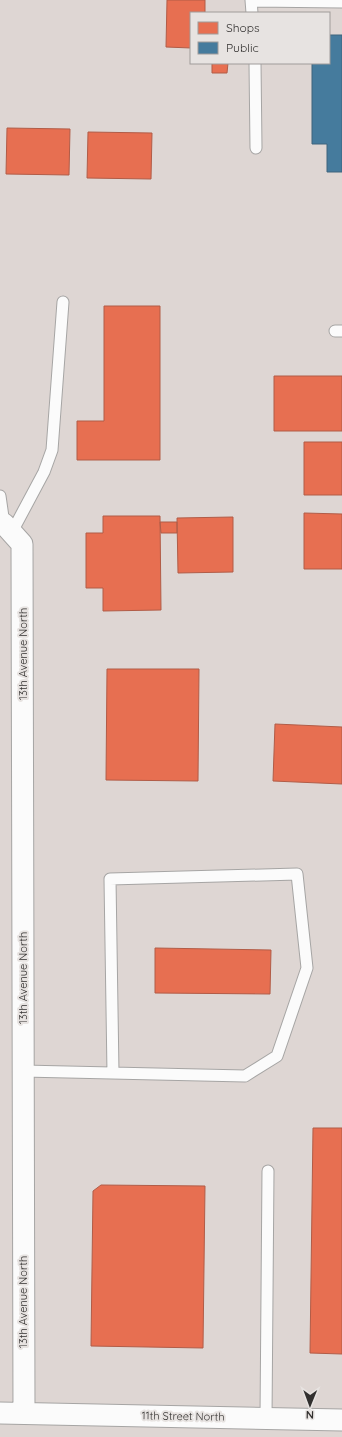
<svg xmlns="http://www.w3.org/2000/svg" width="342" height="1437" font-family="Quicksand,sans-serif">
  <rect width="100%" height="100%" fill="#e6e4e2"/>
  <path fill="#ded6d3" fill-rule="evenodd" d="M0 0H342V1437H0ZM191 13H329V63H191Z"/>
  <path fill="#e76f51" stroke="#b15c47" d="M167 0H205V13H191V48L166 47Z
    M212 63H228L227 73H212Z
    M7 128 70 129 69 175 6 174Z
    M88 132 152 133 151 179 87 178Z
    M104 306H160V460H77V421H104Z
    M274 376H342V431H274Z
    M304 442H342V495H304Z
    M304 513 342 514V569H304Z
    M103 516H160L161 610 103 611V588H86V533H103Z
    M233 517V572L178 573 177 518Z
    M160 522H177V533H161Z
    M107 669H199L198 781 106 780Z
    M275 724 342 727V784L273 781Z
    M155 948 271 950 270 994 155 993Z
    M313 1128H342V1354L310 1353Z
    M101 1185 205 1186 203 1348 91 1346 93 1191Z"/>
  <path fill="#457b9d" stroke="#3f647c" d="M329 35H342V172H327V144H312V63H329Z"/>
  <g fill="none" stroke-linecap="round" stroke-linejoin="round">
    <defs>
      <path id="service" d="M251 0 252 13
        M251 1 342 2
        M255 63 256 148
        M335 331H342
        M0 496 4 524
        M12 532 44 472 52 450 63 302
        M23 1071 245 1076 277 1056 307 968 297 874 110 879 113 1073
        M266 1418 268 1171"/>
      <path id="minor" d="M0 524H4L22 544 24 1413
        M0 1413 342 1420"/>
    </defs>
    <use href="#service" stroke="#a6a5a4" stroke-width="13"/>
    <use href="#minor" stroke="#a6a5a4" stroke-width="23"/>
    <use href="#service" stroke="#fbfbfb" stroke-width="11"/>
    <use href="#minor" stroke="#fbfbfb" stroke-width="21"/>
  </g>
  <g text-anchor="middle" stroke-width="4" stroke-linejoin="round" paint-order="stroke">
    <g font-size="11" fill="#32302f" stroke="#e7e3e1">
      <text transform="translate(23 654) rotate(-90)" y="4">13th Avenue North</text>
      <text transform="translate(23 978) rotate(-90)" y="4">13th Avenue North</text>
      <text transform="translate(23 1302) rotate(-90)" y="4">13th Avenue North</text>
      <text transform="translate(183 1416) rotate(1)" y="4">11th Street North</text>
    </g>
  </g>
  <rect x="190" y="12" width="140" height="52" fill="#e7e3e1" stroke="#9f9b9a"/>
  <rect x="198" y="22" width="20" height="12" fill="#e76f51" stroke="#9f9b9a"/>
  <text x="226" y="32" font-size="12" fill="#32302f">Shops</text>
  <rect x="198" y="42" width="20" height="12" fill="#457b9d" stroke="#9f9b9a"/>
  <text x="226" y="52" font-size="12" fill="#32302f">Public</text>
  <g transform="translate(310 1405) rotate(181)" stroke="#e7e3e1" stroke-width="3" paint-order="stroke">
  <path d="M0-3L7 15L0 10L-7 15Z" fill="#32302f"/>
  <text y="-6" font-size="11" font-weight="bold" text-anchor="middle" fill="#32302f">N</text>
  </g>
</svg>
